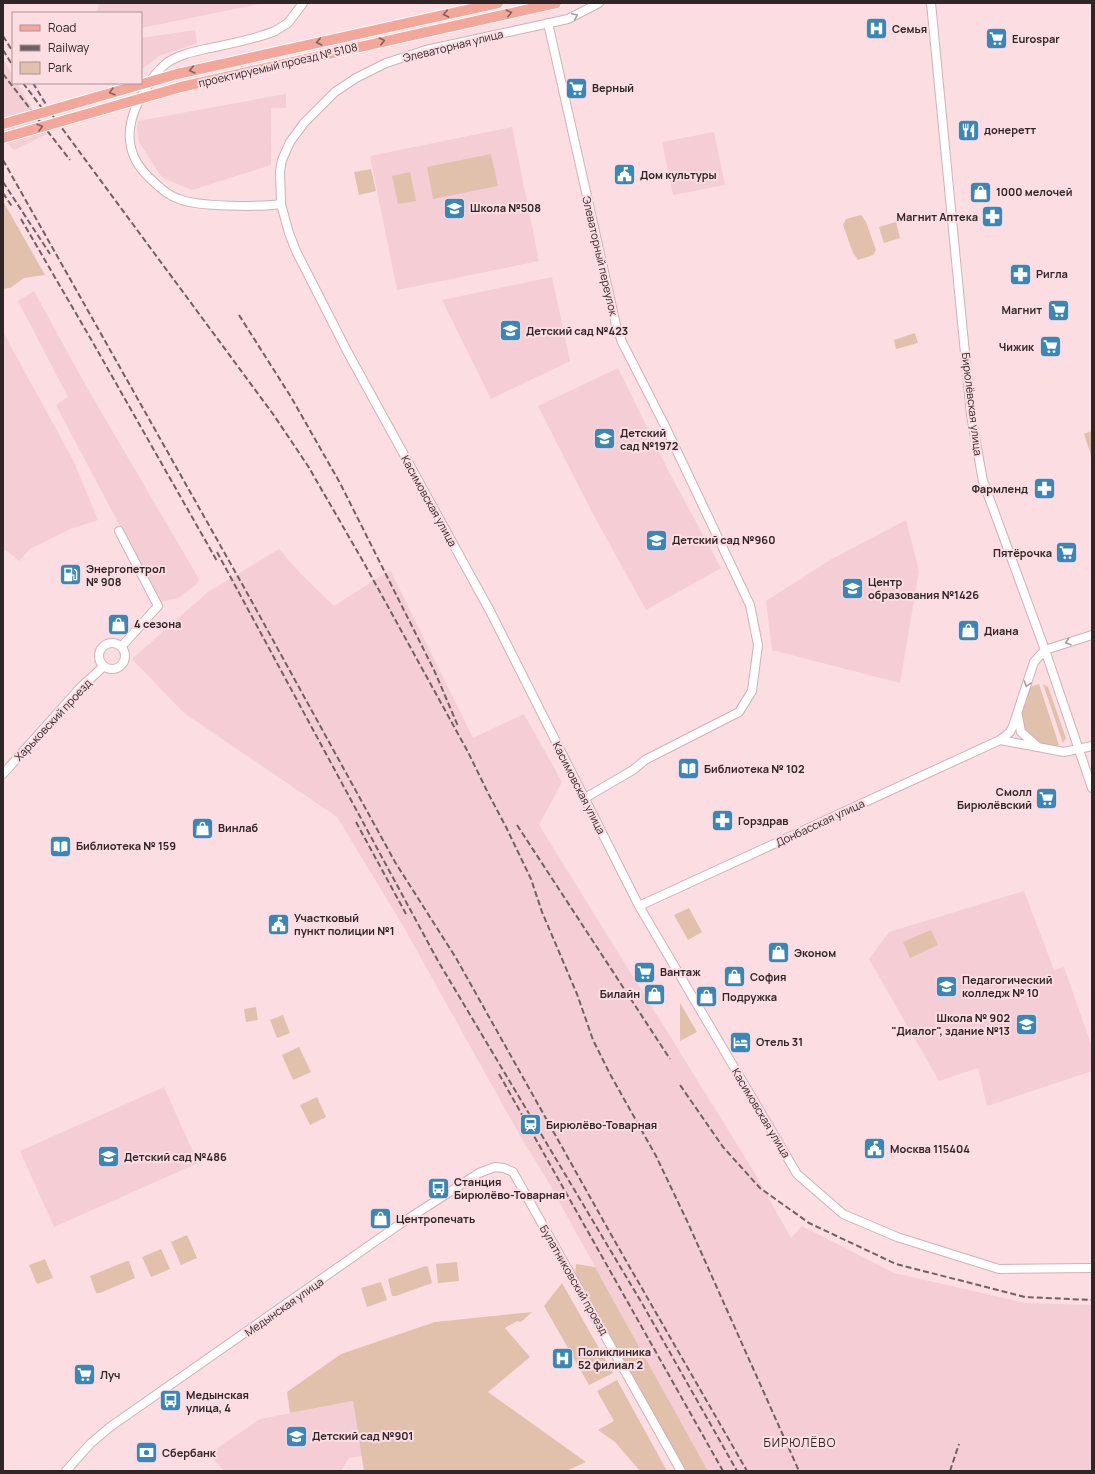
<svg xmlns="http://www.w3.org/2000/svg" width="1095" height="1474" font-family="Manrope,sans-serif">
  <rect width="100%" height="100%" fill="#fcdde2"/>
  <path fill="#f4ced4" d="M99 3H264L141 28V13H97Z
    M195 30 197 43 159 56 141 70V38Z
    M3 59 13 76V83H17L47 134 14 150 3 139Z
    M286 94V108H271V165L192 190 165 179 161 176 139 142 137 127 138 121Z
    M512 127 539 261 397 290 370 156Z
    M714 132 725 185 673 195 662 142Z
    M552 277 570 361 491 399 442 300Z
    M34 291 86 386 199 579 197 584 178 598 160 602 56 405 68 397 18 301Z
    M3 332 73 460 98 520 70 529 30 549 19 561 6 550 3 551Z
    M618 368 669 472 721 568 646 610 592 512 538 406Z
    M906 520 919 571 900 683 772 650 766 601 830 560Z
    M279 549 300 573 334 606 390 570 473 738 524 714 562 782 539 825 753 1170 791 1238 802 1226 894 1273 1026 1303 1092 1305V1471H708L546 1178 523 1141 402 924 337 817 184 713 132 659 208 592Z
    M1024 891 1054 970 1064 967 1092 1047V1071L987 1106 978 1068 939 1081 869 959 889 932Z
    M164 1087 198 1163 54 1227 20 1151Z
    M353 1401 362 1456 349 1458 341 1471H224L209 1454 260 1419Z"/>
  <path fill="#e1c1ab" d="M491 154 498 186 433 199 427 167Z
    M371 169 376 191 359 195 354 172Z
    M410 172 416 201 398 204 392 176Z
    M3 201 45 275 24 278 10 288 3 289Z
    M861 215 866 222 876 250 873 255 858 260 853 253 843 225 846 219Z
    M896 222 900 238 884 243 879 227Z
    M915 333 918 343 896 349 894 340Z
    M1092 431V458L1084 434Z
    M1039 684 1059 745 1056 746C1031 743 1028 740 1019 717L1030 687Z
    M1043 684 1048 687 1066 738 1063 743Z
    M689 908 702 932 688 940 674 915Z
    M931 930 938 945 910 958 903 942Z
    M680 1003 697 1032 680 1041Z
    M256 1007 258 1020 246 1022 244 1009Z
    M283 1015 290 1033 277 1038 270 1020Z
    M299 1047 311 1072 293 1080 282 1055Z
    M317 1097 326 1117 310 1125 300 1105Z
    M187 1235 197 1258 181 1265 171 1242Z
    M161 1249 170 1269 151 1277 142 1257Z
    M45 1259 53 1278 37 1284 29 1265Z
    M127 1261H129L135 1278 100 1293H96L90 1276Z
    M457 1262 459 1281 438 1283 436 1264Z
    M576 1264 595 1267 708 1471H685L575 1275Z
    M426 1266 428 1267 432 1283 396 1296H392L388 1279Z
    M381 1282 387 1300 367 1307 361 1288Z
    M562 1283 613 1373 589 1385 544 1306Z
    M532 1312 521 1322 517 1321 505 1328 530 1357 488 1392 586 1462 566 1471H364L353 1401 290 1413 287 1392 341 1354 435 1322Z
    M617 1380 667 1471H640L615 1442 598 1430 614 1421 597 1391Z"/>
  <g fill="none" stroke-linecap="round" stroke-linejoin="round">
    <defs>
      <path id="minor" d="M599 3 568 19 426 50 386 63 356 78 335 92 304 123 290 142 282 160 280 171 281 204 289 233 296 251 347 351 490 611 639 906 797 1174 843 1214 897 1237 999 1269 1092 1268
        M931 3 971 415 983 481 1045 650 1092 788
        M548 23 616 325 622 342 665 426 750 605 758 645 752 691 739 712 645 760 633 770 585 798
        M281 204C260 207 198 207 179 199 169 196 161 189 154 182 122 155 124 124 145 90 151 80 157 70 168 62 179 55 192 52 205 49 228 44 253 40 275 31L288 23 303 3
        M119 531 158 606 122 646
        M99 656a13 13 0 1 1 26 0a13 13 0 1 1-26 0Z
        M1018 716 1021 732 1036 745
        M1000 740 1064 752 1092 746
        M3 774 80 688 104 666
        M639 906 1000 740 1010 732 1013 726 1034 662 1045 650 1092 635
        M66 1471 90 1444 110 1427 400 1224 479 1173 495 1167 504 1168 513 1172 681 1471"/>
      <path id="major" d="M177 74 498 3
        M181 87 556 3"/>
    </defs>
    <use href="#minor" stroke="#cfb1b7" stroke-width="10"/>
    <use href="#major" stroke="#fff" stroke-width="12"/>
    <use href="#minor" stroke="#fff" stroke-width="8"/>
    <use href="#major" stroke="#f3a69a" stroke-width="10"/>
    <path stroke="#726063" stroke-width="2" stroke-dasharray="6 3" stroke-linecap="butt" d="M3 36 13 52
      M3 50 13 66
      M3 74 70 160
      M23 83 45 112
      M33 83 53 116 273 414 308 466 364 563 468 752 488 793 506 827 531 879 542 912 577 994 593 1040 610 1074 656 1156 688 1223 799 1471
      M3 160 246 591 395 862 456 958 613 1238 747 1471
      M3 182 50 254
      M3 193 13 208
      M21 219 92 341 217 561
      M239 315 291 397 340 483 434 670 458 726
      M217 552 438 961 643 1305 737 1471
      M356 822 406 914
      M517 825 670 1059
      M499 1074 723 1471
      M680 1085 723 1147 760 1188 809 1223 896 1264 1025 1297 1092 1300
      M950 1471 959 1444"/>
    <defs>
      <path id="major-bridge" d="M3 124 177 74
        M3 138 181 87"/>
    </defs>
    <use href="#major-bridge" stroke="#fff" stroke-width="12" stroke-linecap="butt"/>
    <use href="#major-bridge" stroke="#f3a69a" stroke-width="10"/>
  </g>
  <defs><path id="oneway-chevron" d="M-2-3.5L2.5 0L-2 3.5" fill="none" stroke-width="1.6" stroke-linecap="round" stroke-linejoin="round"/></defs>
  <g stroke="#885f5b">
    <use href="#oneway-chevron" transform="translate(509 13) rotate(-12)"/>
    <use href="#oneway-chevron" transform="translate(446 14) rotate(168)"/>
    <use href="#oneway-chevron" transform="translate(382 41) rotate(-13)"/>
    <use href="#oneway-chevron" transform="translate(319 42) rotate(168)"/>
    <use href="#oneway-chevron" transform="translate(192 70) rotate(168)"/>
    <use href="#oneway-chevron" transform="translate(112 92) rotate(164)"/>
    <use href="#oneway-chevron" transform="translate(40 127) rotate(-16)"/>
  </g>
  <g stroke="#a29d9e">
    <use href="#oneway-chevron" transform="translate(575 16) rotate(-25)"/>
    <use href="#oneway-chevron" transform="translate(1068 642) rotate(162)"/>
    <use href="#oneway-chevron" transform="translate(1027 684) rotate(108)"/>
  </g>
  <defs>
    <symbol id="hospital-square" viewBox="-11 -11 22 22"><rect x="-9" y="-9" width="18" height="18" rx="4" fill="#3788b9" stroke="#fcdde2"/><path d="M-5-5h3v3.5h4V-5h3V5h-3V1.5h-4V5h-3Z" fill="#fff"/></symbol>
    <symbol id="supermarket-square" viewBox="-11 -11 22 22"><rect x="-9" y="-9" width="18" height="18" rx="4" fill="#3788b9" stroke="#fcdde2"/><path d="M-6-5.5h2.5l.6 2H6L4.5 2H-2.5L-4.4-4H-6ZM-1.5 3.2a1.3 1.3 0 1 0 .1 0ZM3 3.2a1.3 1.3 0 1 0 .1 0Z" fill="#fff"/></symbol>
    <symbol id="restaurant-square" viewBox="-11 -11 22 22"><rect x="-9" y="-9" width="18" height="18" rx="4" fill="#3788b9" stroke="#fcdde2"/><path d="M-5-6h1v4h1v-4h1v4h1v-4h1v5L-1.5 .5V6h-2V.5L-5-1ZM5-6V6H3V1.5H1.5Q1.5-4 5-6Z" fill="#fff"/></symbol>
    <symbol id="civic-square" viewBox="-11 -11 22 22"><rect x="-9" y="-9" width="18" height="18" rx="4" fill="#3788b9" stroke="#fcdde2"/><path d="M-.6-6.5H3V-4.5H.6V-3L4-1V1h2V6H-6V1h2V-1L-.6-3ZM-1.2 2.5V6h2.4V2.5Z" fill="#fff"/></symbol>
    <symbol id="shop-square" viewBox="-11 -11 22 22"><rect x="-9" y="-9" width="18" height="18" rx="4" fill="#3788b9" stroke="#fcdde2"/><path d="M-5-2.5h2.3a2.7 3.5 0 0 1 5.4 0H5L5.5 6h-11ZM-1.5-2.5h3a1.5 2.3 0 0 0-3 0Z" fill="#fff"/></symbol>
    <symbol id="school-square" viewBox="-11 -11 22 22"><rect x="-9" y="-9" width="18" height="18" rx="4" fill="#3788b9" stroke="#fcdde2"/><path d="M0-5L7-2L0 1L-7-2ZM-4 1L0 2.5L4 1V4Q0 6-4 4Z" fill="#fff"/></symbol>
    <symbol id="pharmacy-square" viewBox="-11 -11 22 22"><rect x="-9" y="-9" width="18" height="18" rx="4" fill="#3788b9" stroke="#fcdde2"/><path d="M-2-6h4v4h4v4h-4v4h-4v-4h-4v-4h4Z" fill="#fff"/></symbol>
    <symbol id="fuel-square" viewBox="-11 -11 22 22"><rect x="-9" y="-9" width="18" height="18" rx="4" fill="#3788b9" stroke="#fcdde2"/><path d="M-5.5-6h7V0h2V4h1.3V-2.5L3-4.5l.8-.8L6-3V5H2.5V1h-1V6h-7ZM-4.2-4.7v3.2H.2V-4.7Z" fill="#fff"/></symbol>
    <symbol id="library-square" viewBox="-11 -11 22 22"><rect x="-9" y="-9" width="18" height="18" rx="4" fill="#3788b9" stroke="#fcdde2"/><path d="M-6-4Q-3-5.5-.7-3.5V5Q-3 3-6 4ZM6-4Q3-5.5 .7-3.5V5Q3 3 6 4Z" fill="#fff"/></symbol>
    <symbol id="university-square" viewBox="-11 -11 22 22"><rect x="-9" y="-9" width="18" height="18" rx="4" fill="#3788b9" stroke="#fcdde2"/><path d="M0-5L7-2L0 1L-7-2ZM-4 1L0 2.5L4 1V4Q0 6-4 4Z" fill="#fff"/></symbol>
    <symbol id="hotel-square" viewBox="-11 -11 22 22"><rect x="-9" y="-9" width="18" height="18" rx="4" fill="#3788b9" stroke="#fcdde2"/><path d="M-6-4.5h1.5V1H6V5H4.5V3h-9V5H-6ZM-4 0a1.8 1.8 0 1 1 3.6 0ZM.5 0V-2.5h3Q6-2.5 6 0Z" fill="#fff"/></symbol>
    <symbol id="station-square" viewBox="-11 -11 22 22"><rect x="-9" y="-9" width="18" height="18" rx="4" fill="#3788b9" stroke="#fcdde2"/><path d="M-3-6H3Q5-6 5-4V2Q5 4 3 4L4.5 6H3L1.5 4h-3L-3 6H-4.5L-3 4Q-5 4-5 2V-4Q-5-6-3-6ZM-3.5-4v3h7v-3ZM-3.5 1v1.5H-2V1ZM2 1v1.5H3.5V1Z" fill="#fff"/></symbol>
    <symbol id="bus-square" viewBox="-11 -11 22 22"><rect x="-9" y="-9" width="18" height="18" rx="4" fill="#3788b9" stroke="#fcdde2"/><path d="M-5-6H5V4H4V6H2V4H-2V6H-4V4H-5ZM-3.5-4V0h7V-4ZM-3.5 1.2v1.5H-2V1.2ZM2 1.2v1.5H3.5V1.2Z" fill="#fff"/></symbol>
    <symbol id="bank-square" viewBox="-11 -11 22 22"><rect x="-9" y="-9" width="18" height="18" rx="4" fill="#3788b9" stroke="#fcdde2"/><path d="M-6-4H6V4H-6ZM0-2.3a2.3 2.3 0 1 0 0 4.6a2.3 2.3 0 1 0 0-4.6Z" fill="#fff"/></symbol>
  </defs>
  <g fill-rule="evenodd">
    <use href="#hospital-square" x="864" y="16" width="25" height="25"/>
    <use href="#supermarket-square" x="984" y="26" width="25" height="25"/>
    <use href="#supermarket-square" x="564" y="76" width="25" height="25"/>
    <use href="#restaurant-square" x="956" y="118" width="25" height="25"/>
    <use href="#civic-square" x="612" y="162" width="25" height="25"/>
    <use href="#shop-square" x="968" y="180" width="25" height="25"/>
    <use href="#school-square" x="442" y="196" width="25" height="25"/>
    <use href="#pharmacy-square" x="980" y="204" width="25" height="25"/>
    <use href="#pharmacy-square" x="1008" y="262" width="25" height="25"/>
    <use href="#supermarket-square" x="1046" y="298" width="25" height="25"/>
    <use href="#school-square" x="498" y="318" width="25" height="25"/>
    <use href="#supermarket-square" x="1038" y="334" width="25" height="25"/>
    <use href="#school-square" x="592" y="426" width="25" height="25"/>
    <use href="#pharmacy-square" x="1032" y="476" width="25" height="25"/>
    <use href="#school-square" x="644" y="528" width="25" height="25"/>
    <use href="#supermarket-square" x="1054" y="540" width="25" height="25"/>
    <use href="#fuel-square" x="58" y="562" width="25" height="25"/>
    <use href="#school-square" x="840" y="576" width="25" height="25"/>
    <use href="#shop-square" x="106" y="612" width="25" height="25"/>
    <use href="#shop-square" x="956" y="618" width="25" height="25"/>
    <use href="#library-square" x="676" y="756" width="25" height="25"/>
    <use href="#supermarket-square" x="1034" y="786" width="25" height="25"/>
    <use href="#pharmacy-square" x="710" y="808" width="25" height="25"/>
    <use href="#shop-square" x="190" y="816" width="25" height="25"/>
    <use href="#library-square" x="48" y="834" width="25" height="25"/>
    <use href="#civic-square" x="266" y="912" width="25" height="25"/>
    <use href="#shop-square" x="766" y="940" width="25" height="25"/>
    <use href="#supermarket-square" x="632" y="960" width="25" height="25"/>
    <use href="#shop-square" x="722" y="964" width="25" height="25"/>
    <use href="#university-square" x="934" y="974" width="25" height="25"/>
    <use href="#shop-square" x="642" y="982" width="25" height="25"/>
    <use href="#shop-square" x="694" y="984" width="25" height="25"/>
    <use href="#school-square" x="1014" y="1012" width="25" height="25"/>
    <use href="#hotel-square" x="728" y="1030" width="25" height="25"/>
    <use href="#station-square" x="518" y="1112" width="25" height="25"/>
    <use href="#civic-square" x="862" y="1136" width="25" height="25"/>
    <use href="#school-square" x="96" y="1144" width="25" height="25"/>
    <use href="#bus-square" x="426" y="1176" width="25" height="25"/>
    <use href="#shop-square" x="368" y="1206" width="25" height="25"/>
    <use href="#hospital-square" x="550" y="1346" width="25" height="25"/>
    <use href="#supermarket-square" x="72" y="1362" width="25" height="25"/>
    <use href="#bus-square" x="158" y="1388" width="25" height="25"/>
    <use href="#school-square" x="284" y="1424" width="25" height="25"/>
    <use href="#bank-square" x="134" y="1440" width="25" height="25"/>
  </g>
  <g text-anchor="middle" stroke-width="4" stroke-linejoin="round" paint-order="stroke">
    <g font-size="11" font-weight="bold" fill="#302527" stroke="#fcdde2" text-anchor="start">
      <text x="892" y="33">Семья</text>
      <text x="1012" y="43">Eurospar</text>
      <text x="592" y="92">Верный</text>
      <text x="984" y="134">донеретт</text>
      <text x="640" y="179">Дом культуры</text>
      <text x="996" y="196">1000 мелочей</text>
      <text x="470" y="212">Школа №508</text>
      <text x="978" y="221" text-anchor="end">Магнит Аптека</text>
      <text x="1036" y="278">Ригла</text>
      <text x="1042" y="314" text-anchor="end">Магнит</text>
      <text x="526" y="335">Детский сад №423</text>
      <text x="1034" y="351" text-anchor="end">Чижик</text>
      <text x="620" y="437">Детский<tspan x="620" dy="13">сад №1972</tspan></text>
      <text x="1028" y="493" text-anchor="end">Фармленд</text>
      <text x="672" y="544">Детский сад №960</text>
      <text x="1052" y="557" text-anchor="end">Пятёрочка</text>
      <text x="86" y="573">Энергопетрол<tspan x="86" dy="13">№ 908</tspan></text>
      <text x="868" y="586">Центр<tspan x="868" dy="13">образования №1426</tspan></text>
      <text x="134" y="628">4 сезона</text>
      <text x="984" y="635">Диана</text>
      <text x="704" y="773">Библиотека № 102</text>
      <text x="1032" y="796" text-anchor="end">Смолл<tspan x="1032" dy="13">Бирюлёвский</tspan></text>
      <text x="738" y="825">Горздрав</text>
      <text x="218" y="832">Винлаб</text>
      <text x="76" y="850">Библиотека № 159</text>
      <text x="294" y="922">Участковый<tspan x="294" dy="13">пункт полиции №1</tspan></text>
      <text x="794" y="957">Эконом</text>
      <text x="660" y="976">Вантаж</text>
      <text x="750" y="981">София</text>
      <text x="962" y="984">Педагогический<tspan x="962" dy="13">колледж № 10</tspan></text>
      <text x="640" y="998" text-anchor="end">Билайн</text>
      <text x="722" y="1001">Подружка</text>
      <text x="1010" y="1022" text-anchor="end">Школа № 902<tspan x="1010" dy="13">"Диалог", здание №13</tspan></text>
      <text x="756" y="1046">Отель 31</text>
      <text x="546" y="1129">Бирюлёво-Товарная</text>
      <text x="890" y="1153">Москва 115404</text>
      <text x="124" y="1161">Детский сад №486</text>
      <text x="454" y="1186">Станция<tspan x="454" dy="13">Бирюлёво-Товарная</tspan></text>
      <text x="396" y="1223">Центропечать</text>
      <text x="578" y="1356">Поликлиника<tspan x="578" dy="13">52 филиал 2</tspan></text>
      <text x="100" y="1379">Луч</text>
      <text x="186" y="1399">Медынская<tspan x="186" dy="13">улица, 4</tspan></text>
      <text x="312" y="1440">Детский сад №901</text>
      <text x="162" y="1457">Сбербанк</text>
    </g>
    <g font-size="11" fill="#302527" stroke="#fcdde2">
      <text transform="translate(453 46) rotate(-14)" y="4">Элеваторная улица</text>
      <text transform="translate(278 65) rotate(-13)" y="4">проектируемый проезд № 5108</text>
      <text transform="translate(600 256) rotate(77)" y="4">Элеваторный переулок</text>
      <text transform="translate(972 404) rotate(83)" y="4">Бирюлёвская улица</text>
      <text transform="translate(429 501) rotate(61)" y="4">Касимовская улица</text>
      <text transform="translate(53 720) rotate(-47)" y="4">Харьковский проезд</text>
      <text transform="translate(579 788) rotate(63)" y="4">Касимовская улица</text>
      <text transform="translate(820 823) rotate(-25)" y="4">Донбасская улица</text>
      <text transform="translate(761 1113) rotate(59)" y="4">Касимовская улица</text>
      <text transform="translate(574 1280) rotate(60)" y="4">Булатниковский проезд</text>
      <text transform="translate(284 1307) rotate(-35)" y="4">Медынская улица</text>
    </g>
    <g font-size="12" letter-spacing="1" fill="#302527" stroke="#fcdde2">
      <text x="800" y="1447">БИРЮЛЁВО</text>
    </g>
  </g>
  <rect width="1095" height="1474" fill="none" stroke="#302527" stroke-width="8"/>
  <rect x="12" y="12" width="130" height="72" fill="#fcdde2" stroke="#aa9397"/>
  <rect x="20" y="25" width="20" height="6" fill="#f3a69a" stroke="#aa9397"/>
  <text x="48" y="32" font-size="12" fill="#302527">Road</text>
  <rect x="20" y="45" width="20" height="6" fill="#726063" stroke="#aa9397"/>
  <text x="48" y="52" font-size="12" fill="#302527">Railway</text>
  <rect x="20" y="62" width="20" height="12" fill="#e1c1ab" stroke="#aa9397"/>
  <text x="48" y="72" font-size="12" fill="#302527">Park</text>
</svg>
